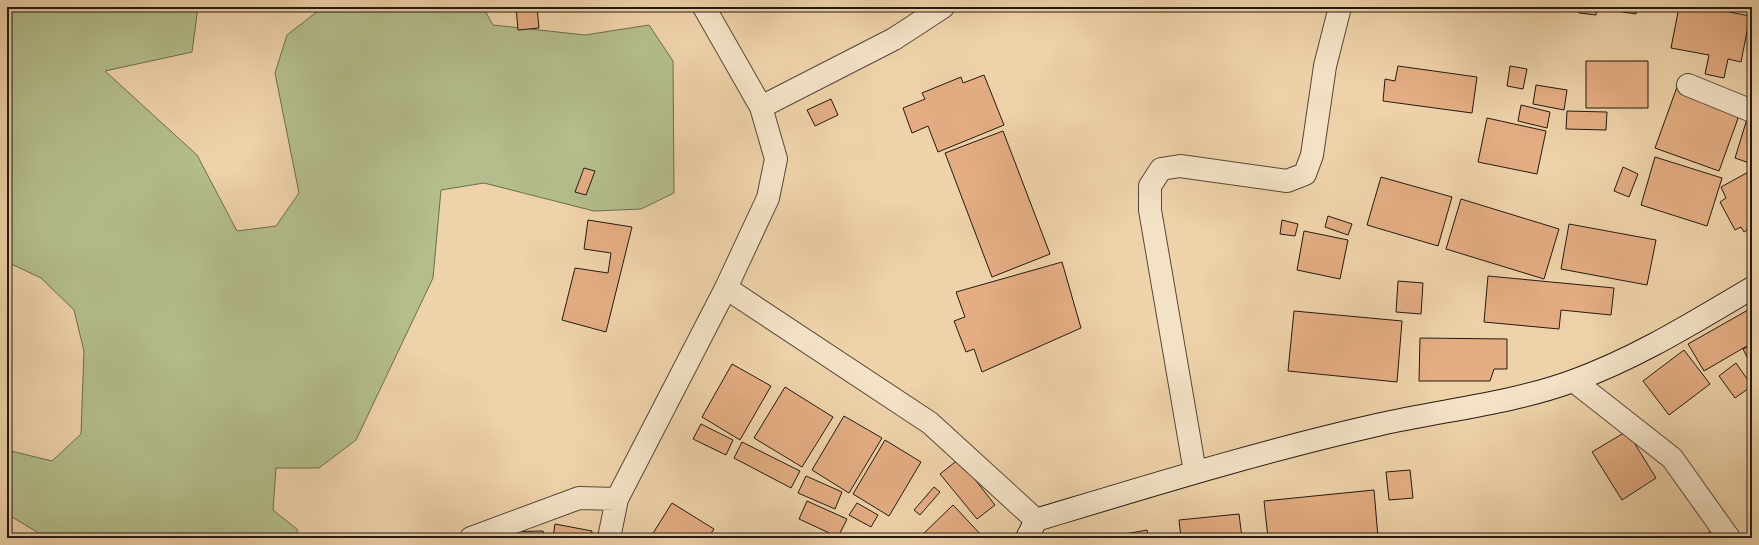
<svg xmlns="http://www.w3.org/2000/svg" width="1759" height="545" font-family="Cardo,serif">
  <rect width="100%" height="100%" fill="#eed2a9"/>
  <filter id="stains"><feTurbulence type="fractalNoise" baseFrequency=".005" numOctaves="4"/><feColorMatrix values="0 0 0 0 .2 0 0 0 0 .09 0 0 0 0 .02 0 0 0 .5 -.17"/></filter>
  <radialGradient id="worn" r=".72"><stop offset=".6" stop-color="#630" stop-opacity="0"/><stop offset="1" stop-color="#630" stop-opacity=".3"/></radialGradient>
  <path fill="#b4bd8c" stroke="#6c6c4f" d="M7 7H198L192 52 105 71 197 155 237 231 276 226 299 193 275 73 287 35 323 7H483L493 25 585 35 649 25 673 61 674 193 641 209 594 211 484 183 441 190 433 278 356 440 319 468H276L273 510 298 530 293 538H47L7 514V450L52 461 81 434 84 351 74 310 41 278 7 262Z"/>
  <path fill="#e4ad83" stroke="#241a12" d="M516 7H537L539 28 518 30Z
    M1580 7H1637L1636 14 1597 8 1596 15 1579 13Z
    M1679 7H1730L1729 12 1750 16 1741 62 1728 59 1724 78 1705 74 1709 55 1671 48Z
    M1586 61H1648V108H1586Z
    M1398 66 1477 77 1472 113 1383 101 1385 79 1395 81Z
    M1510 66 1527 69 1523 89 1507 86Z
    M984 75 1004 125 938 152 928 126 912 133 903 108 925 99 922 93 961 77 963 83Z
    M1536 85 1567 90 1564 110 1533 104Z
    M1677 87 1741 110 1719 171 1655 148Z
    M831 99 838 115 815 126 807 110Z
    M1521 105 1550 112 1547 128 1518 121Z
    M1567 111 1607 112 1606 130 1566 129Z
    M1487 118 1546 131 1537 174 1478 162Z
    M1747 119 1752 121V164L1735 158Z
    M1003 131 1050 254 992 277 945 153Z
    M1655 157 1722 178 1707 226 1641 205Z
    M1623 167 1638 174 1629 197 1614 191Z
    M584 168 595 171 586 195 575 192Z
    M1752 170V227L1744 232 1741 227 1735 230 1720 202 1726 198 1721 187Z
    M1381 177 1452 197 1438 246 1367 225Z
    M1461 199 1559 229 1544 279 1446 249Z
    M1328 216 1352 224 1348 235 1325 227Z
    M588 220 632 227 606 332 562 320 575 268 608 273 611 253 584 249Z
    M1282 220 1298 224 1295 236 1280 234Z
    M1569 224 1656 240 1647 285 1561 269Z
    M1304 231 1348 240 1340 279 1297 270Z
    M1062 262 1081 328 982 372 974 349 966 352 954 321 965 317 956 292Z
    M1488 276 1614 288 1611 315 1561 310 1559 329 1484 322Z
    M1398 281 1423 283 1421 314 1396 312Z
    M1748 310 1752 317V343L1704 371 1688 344Z
    M1294 311 1402 321 1397 382 1288 371Z
    M1420 338 1507 339V369H1494L1490 381H1419Z
    M1752 345V367L1743 349Z
    M1684 350 1710 384 1669 415 1643 381Z
    M1736 363 1752 386 1735 398 1719 376Z
    M732 364 771 386 740 440 702 417Z
    M785 387 833 417 802 467 754 438Z
    M1752 398V410L1747 401Z
    M844 416 882 438 849 493 812 470Z
    M701 424 733 440 726 455 693 439Z
    M1627 431 1656 478 1622 500 1592 452Z
    M885 440 921 462 889 516 853 494Z
    M742 442 800 471 791 488 734 458Z
    M959 459 995 505 977 519 940 474Z
    M1410 470 1413 498 1389 500 1386 472Z
    M806 476 842 492 835 509 798 493Z
    M934 487 940 492 920 515 914 510Z
    M1374 490 1378 537 1268 538 1264 501Z
    M807 501 847 519 838 537 799 519Z
    M672 503 714 529 708 538H650Z
    M857 503 878 515 871 527 849 515Z
    M953 505 984 538H919Z
    M1239 514 1242 538H1181L1179 520Z
    M555 524 592 531 591 538H553Z
    M1147 530 1149 538H1103Z
    M543 531 544 538H502V532Z
    M1711 532 1713 538H1697Z"/>
  <g fill="none" stroke-linecap="round" stroke-linejoin="round">
    <defs>
      <path id="street" d="M1688 85 1752 111
        M761 107 894 39 943 7
        M726 288 930 423 1036 520
        M1574 381 1672 458 1729 538
        M1195 472 1150 210V186L1161 169 1180 166 1287 181 1305 174 1312 155 1325 66 1340 7
        M471 538 579 498 617 499 726 288 768 198 776 159 761 107 704 7
        M609 538 617 499"/>
      <path id="secondary" d="M1027 538 1036 520C1149 486 1262 451 1377 425 1442 410 1510 404 1573 381 1637 358 1694 322 1752 288"/>
    </defs>
    <use href="#street" stroke="#564838" stroke-width="24"/>
    <use href="#secondary" stroke="#241a12" stroke-width="24"/>
    <use href="#street" stroke="#f4e2c7" stroke-width="22"/>
    <use href="#secondary" stroke="#f4e2c7" stroke-width="22"/>
  </g>
  <rect width="1759" height="545" fill="none" stroke="#eed2a9" stroke-width="24"/>
  <rect x="8" y="8" width="1743" height="529" fill="none" stroke="#241a12" stroke-width="2"/>
  <rect x="12" y="12" width="1735" height="521" fill="none" stroke="#241a12"/>
  <rect width="100%" height="100%" filter="url(#stains)"/>
  <rect width="100%" height="100%" fill="url(#worn)"/>
</svg>
